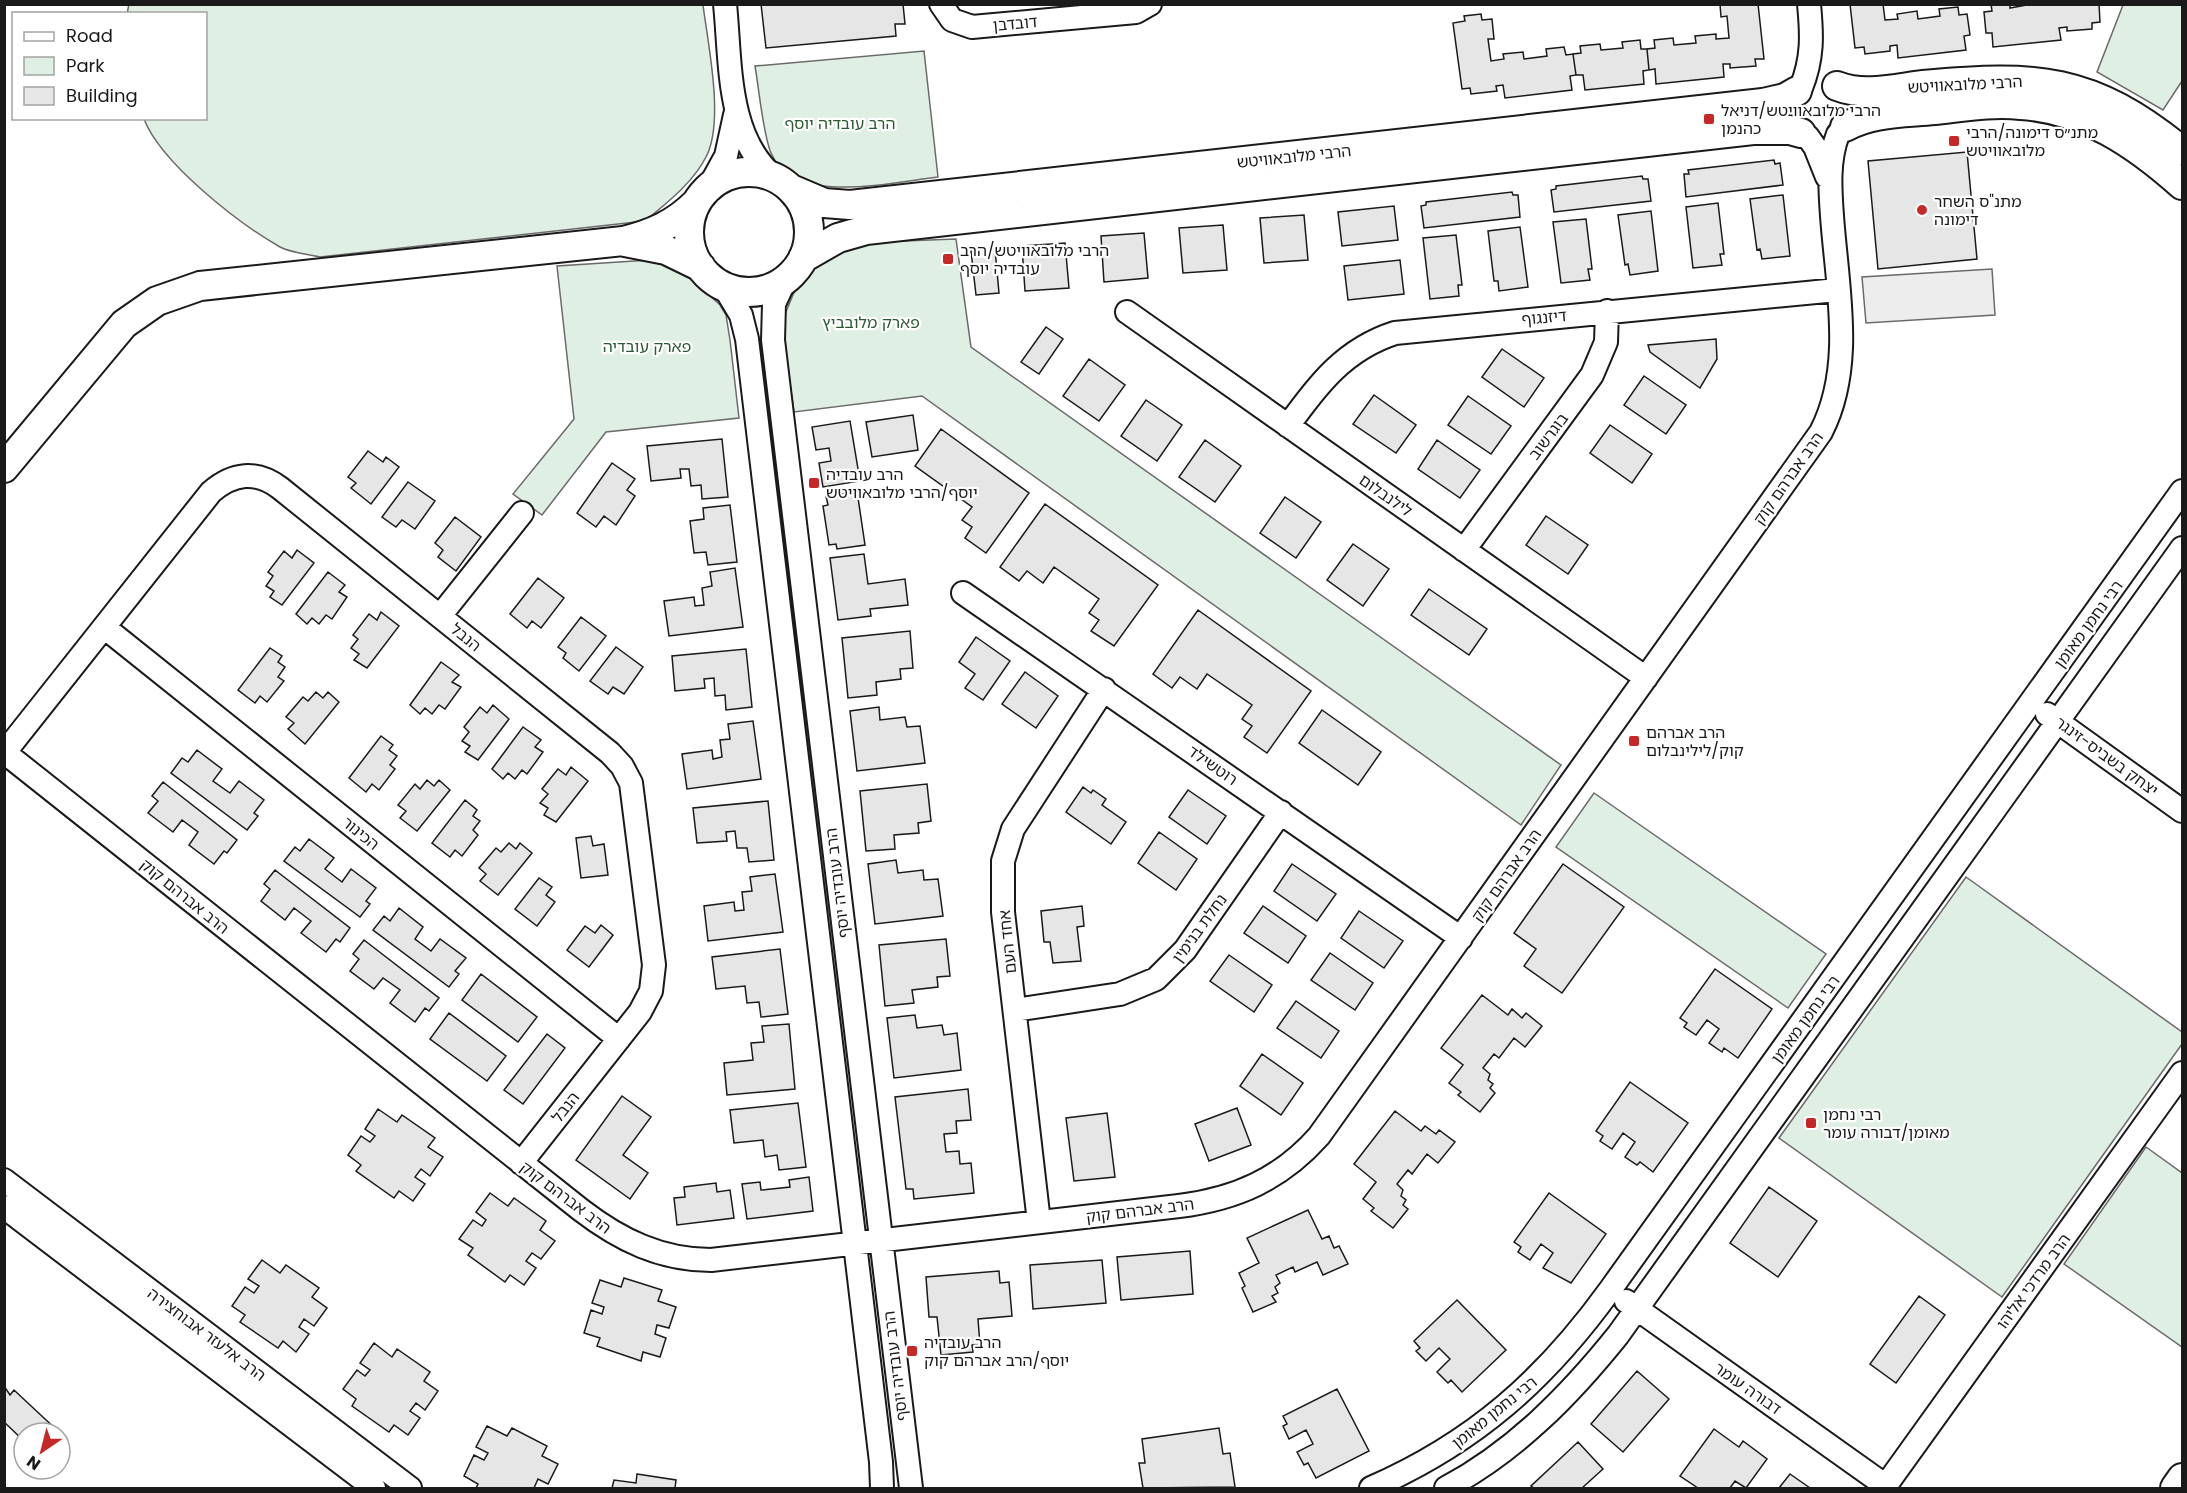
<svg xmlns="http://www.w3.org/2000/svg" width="2187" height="1493" font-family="Poppins,'Noto Sans Hebrew',sans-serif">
  <rect width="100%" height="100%" fill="#fff"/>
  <path fill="#e0efe3" stroke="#6a6a6a" stroke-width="1.5" d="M129 4 703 5C708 44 724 119 707 155 694 182 668 202 645 221L320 257C308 254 291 253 280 247 238 223 161 163 144 119L206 118V14H127Z
    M2123 5H2182V81L2163 110 2097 72Z
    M924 51 938 177C893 182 794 207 771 153 763 134 759 89 755 66Z
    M956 239 971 347 1561 765 1521 825 922 396 794 412 783 334 785 314 795 290 815 263 851 243Z
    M650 260 677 264 720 305 726 315 730 340 739 418 606 432 542 515 513 494 574 419 557 266Z
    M1594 793 1826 954 1788 1008 1556 847Z
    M1966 877 2182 1032V1044L2002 1297 1779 1138Z
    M2146 1147 2182 1173V1347L2064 1264Z"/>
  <path fill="#ededed" stroke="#6a6a6a" stroke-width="1.5" d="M1992 269 1995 315 1866 323 1862 277Z"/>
  <path fill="#e6e6e6" stroke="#1a1a1a" stroke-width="1.5" d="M761 4H903L905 24H895L896 36 766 48Z
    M1720 4H1758L1764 59H1755L1756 66 1730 68V64H1723L1724 77 1656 84 1655 69 1649 70 1647 49 1655 48 1654 40 1673 38 1674 45 1696 43 1695 36 1716 34V39L1729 38 1727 16 1721 17Z
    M1850 4H1883L1885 20 1898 19 1897 14 1917 11 1918 19 1940 16 1939 9 1958 7 1959 15 1967 14 1970 35 1964 36 1966 50 1898 58 1897 45 1890 46V51L1865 54 1864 47 1855 48Z
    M1991 4H2010V8L2032 4H2099L2100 22 2092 23V29L2067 31V27L2059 28 2061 40 1993 47 1992 33H1986L1984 12 1992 11Z
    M1481 14 1482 20 1492 19 1494 39H1488L1491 61 1504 59 1503 54 1523 52 1524 59 1547 56 1546 49 1564 47 1566 55 1573 54 1576 75 1570 76 1572 90 1505 98 1503 85 1496 86 1497 91 1471 94 1470 88 1462 89 1453 23 1465 21 1464 16Z
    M1640 40 1641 49H1647L1649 70 1643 71 1644 84 1585 90 1583 75H1576L1573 54 1581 53 1580 46 1600 44 1601 50 1623 48 1622 42Z
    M1967 152 1977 259 1878 269 1868 161Z
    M1774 160 1775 164 1780 163 1783 185 1686 197 1684 174H1689L1688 170Z
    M1642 176 1643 179H1648L1651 201 1554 212 1551 190 1556 189V186Z
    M1512 192 1513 195H1518L1520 217 1424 228 1421 206 1426 205V202Z
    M1783 195 1790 256 1762 259 1760 249 1757 250 1750 199Z
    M1718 203 1724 254H1720L1722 265 1693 268 1686 207Z
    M1394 206 1398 240 1342 246 1338 212Z
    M1651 211 1658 271 1630 275 1628 264 1625 265 1618 215Z
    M1304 215 1308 260 1264 263 1260 218Z
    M1586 219 1592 269H1588L1590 280 1561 283 1553 222Z
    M1223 225 1227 270 1183 273 1179 228Z
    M1520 227 1528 287 1499 291 1498 281H1494L1488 231Z
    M1144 233 1148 278 1104 282 1101 236Z
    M1456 235 1462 285H1458L1459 296 1430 299 1423 238Z
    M1065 243 1069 288 1025 291 1022 246Z
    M995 249 999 293 976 295 971 251Z
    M1400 260 1404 294 1348 300 1344 266Z
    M1046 327 1063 339 1039 374 1021 362Z
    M1716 339 1717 359 1700 388 1650 352 1648 345Z
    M1502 349 1544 378 1524 407 1482 377Z
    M1089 359 1125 385 1099 421 1063 396Z
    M1644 376 1686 405 1666 434 1624 405Z
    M1374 395 1416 425 1396 453 1353 424Z
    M1468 396 1511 426 1491 454 1448 425Z
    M1146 400 1182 425 1157 461 1121 436Z
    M913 415 918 450 872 457 866 422Z
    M850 421 860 481 823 487 819 463 831 461 829 448 816 450 812 427Z
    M1610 425 1652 454 1632 483 1590 453Z
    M941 429 1029 493 986 553 965 538 972 527 962 520 972 507 915 466Z
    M722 439 728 497 702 499 701 485 691 486 689 469H680L681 478 651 481 647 446Z
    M1205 440 1241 466 1215 502 1179 477Z
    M1437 440 1480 470 1460 498 1418 469Z
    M368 451 383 462 386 457 399 467 371 504 351 488 356 483 348 477Z
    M612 463 635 479 627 490 635 496 616 525 604 516 596 527 577 513Z
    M408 482 435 501 415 529 402 520 396 527 382 517Z
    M857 491 865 545 837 549 836 544 829 545 823 506 828 505 826 496Z
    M1285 497 1321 522 1296 558 1260 533Z
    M1045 504 1158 585 1114 646 1091 631 1099 620 1089 613 1099 599 1054 567 1043 583 1027 571 1019 581 1000 567Z
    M730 505 737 562 708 565 706 552 694 553 690 521 704 519 703 508Z
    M1546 516 1588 545 1568 574 1526 545Z
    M455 517 481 537 456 571 438 557 443 550 435 543Z
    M1353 544 1389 569 1363 606 1327 580Z
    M297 550 314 563 282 605 270 597 274 591 266 586 273 576 268 572 284 551 292 558Z
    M864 554 868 584 905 579 908 605 870 609 871 616 838 620 830 558Z
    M735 568 743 627 669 636 664 601 694 597 695 606 704 605 702 588 712 586 710 572Z
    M328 572 345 585 339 592 347 597 332 619 326 615 319 624 312 618 307 624 296 614Z
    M538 578 564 598 541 628 532 621 527 628 510 614Z
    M1429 589 1487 629 1469 655 1411 615Z
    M1198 610 1311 691 1267 753 1244 737 1252 726 1242 719 1252 705 1207 674 1197 689 1180 677 1172 688 1153 674Z
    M381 612 399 626 367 668 354 660 359 654 351 648 358 639 353 635 369 614 377 620Z
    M581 617 606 636 579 671 563 658 566 653 558 647Z
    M910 631 913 668 900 669 901 679 876 682 877 695 848 698 842 638Z
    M976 637 1010 661 983 700 965 688 975 674 959 662Z
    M616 647 643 667 624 694 613 687 608 694 590 681Z
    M270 648 282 656 278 662 285 667 278 677 284 681 267 702 260 696 255 703 238 690Z
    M746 649 752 707 726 710 725 695 715 696 714 678 704 679 705 688 675 691 672 656Z
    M441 662 459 675 452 682 461 687 445 709 439 705 432 714 425 708 420 714 410 705Z
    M1025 672 1058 696 1036 728 1002 704Z
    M316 692 323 698 328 692 339 702 305 744 288 729 294 723 286 717 303 697 308 701Z
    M493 705 509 719 478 760 465 752 470 746 462 741 469 732 464 727 480 707 487 713Z
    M879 707 880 720 905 717 907 727 920 726 925 763 857 771 850 711Z
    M1322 710 1381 752 1358 785 1299 743Z
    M753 721 761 779 687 789 682 754 712 750 713 759 722 757 720 740 730 739 728 724Z
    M523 727 541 740 535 747 543 752 527 774 522 770 515 779 508 773 503 779 492 769Z
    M381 736 393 745 389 750 397 756 390 765 395 769 379 790 372 784 366 792 349 778Z
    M197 750 222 769 213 781 230 793 239 781 264 800 254 813 258 816 247 830 171 773 182 758 188 762Z
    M571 767 588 781 556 822 544 815 548 808 540 803 548 794 542 789 558 769 566 775Z
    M427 780 434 786 439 780 450 790 417 831 400 818 406 811 398 805 415 784 420 789Z
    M163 782 237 840 227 853 224 851 214 864 189 845 198 832 182 820 173 832 148 813 158 801 152 796Z
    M927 784 931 821 918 823 919 833 894 835 895 849 866 851 860 791Z
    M1083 787 1091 793 1093 790 1106 799 1102 805 1126 822 1111 844 1066 812Z
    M1188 790 1226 816 1207 844 1169 817Z
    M465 800 477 810 473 816 480 821 473 830 478 835 462 856 455 850 450 857 432 843Z
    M768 801 774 860 749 862 747 848H737L735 831 726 832 727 841 697 843 693 808Z
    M1159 832 1197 859 1176 890 1138 863Z
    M591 836 593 846 604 844 608 875 581 878 576 838Z
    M309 839 334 858 325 869 342 882 351 869 376 888 366 901 370 904 360 917 284 861 295 847 300 851Z
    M509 843 516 849 520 843 532 853 498 895 480 881 486 874 479 868 496 848 501 852Z
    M896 860 898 873 923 870 924 880 938 879 943 916 875 924 868 864Z
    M1292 864 1336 894 1317 921 1274 891Z
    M1563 864 1624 907 1562 993 1524 966 1536 949 1514 933Z
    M275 870 350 928 340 942 336 939 326 952 301 933 311 921 294 908 285 920 261 901 270 889 264 884Z
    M775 874 783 932 708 941 704 906 734 902 735 911 744 910 742 892 752 891 750 877Z
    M539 878 552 887 546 895 555 902 537 926 515 909Z
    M1082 906 1084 926 1077 927 1081 961 1053 963 1050 942H1044L1041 911Z
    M1263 906 1306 936 1288 963 1244 933Z
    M399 908 423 927 415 939 431 951 440 939 466 958 455 971 459 974 449 987 373 930 384 916 390 921Z
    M1359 911 1403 941 1384 968 1341 938Z
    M601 925 613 935 589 967 567 950 585 926 595 933Z
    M946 939 950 976 937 977 938 987 912 990 914 1003 885 1006 879 945Z
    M364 940 439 998 429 1011 425 1008 415 1022 390 1003 400 990 383 978 374 989 350 971 359 959 353 954Z
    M780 949 788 1014 761 1017 759 1002 747 1003 745 986 716 989 712 957Z
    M1330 953 1373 983 1355 1010 1311 980Z
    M1229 955 1272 985 1254 1012 1210 981Z
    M1715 969 1772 1009 1738 1058 1724 1048 1722 1052 1709 1043 1719 1029 1707 1020 1696 1035 1684 1027 1687 1023 1680 1018Z
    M481 974 537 1017 518 1042 462 1000Z
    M1482 995 1508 1015 1512 1009 1522 1018 1526 1013 1542 1026 1525 1047 1514 1038 1499 1058 1494 1054 1483 1068 1490 1074 1488 1080 1493 1084 1490 1088 1495 1093 1480 1112 1458 1095 1461 1092 1449 1083 1463 1065 1441 1048Z
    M1296 1001 1339 1031 1321 1058 1277 1028Z
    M449 1013 506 1056 487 1081 430 1039Z
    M915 1015 917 1028 942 1025 944 1035 957 1033 961 1070 894 1078 887 1018Z
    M789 1024 795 1089 727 1095 724 1063 753 1060 751 1043 764 1042 762 1026Z
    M547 1034 565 1048 523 1104 504 1090Z
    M1262 1054 1303 1083 1281 1115 1240 1086Z
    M1630 1082 1688 1123 1653 1172 1640 1162 1637 1165 1625 1157 1635 1142 1623 1133 1612 1149 1600 1141 1603 1136 1596 1131Z
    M968 1089 971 1120 956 1121 957 1133 944 1134 946 1152 959 1151 960 1164 971 1163 974 1193 914 1199 913 1189H906L895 1097Z
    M622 1096 651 1117 623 1155 648 1173 630 1199 576 1160Z
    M798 1103 806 1167 779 1170 777 1155 765 1157 763 1140 734 1143 730 1110Z
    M1237 1108 1251 1145 1209 1161 1195 1124Z
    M378 1109 397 1122 402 1115 435 1138 428 1147 443 1157 430 1176 421 1169 415 1177 425 1184 413 1201 399 1191 394 1198 356 1171 361 1165 348 1155 361 1136 370 1142 375 1136 365 1129Z
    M1395 1111 1421 1131 1425 1126 1436 1134 1439 1130 1455 1142 1438 1163 1427 1154 1412 1174 1408 1170 1397 1184 1403 1190 1401 1196 1406 1200 1403 1205 1408 1209 1393 1228 1371 1211 1374 1208 1363 1199 1376 1182 1354 1164Z
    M1107 1113 1115 1177 1074 1181 1066 1118Z
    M809 1177 813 1211 747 1219 742 1184 760 1182 761 1190 790 1187 789 1180Z
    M716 1183 717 1192 730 1190 734 1218 677 1225 674 1198 685 1197 684 1187Z
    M1769 1187 1817 1221 1778 1277 1730 1243Z
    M490 1193 508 1206 514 1198 546 1221 540 1230 555 1241 541 1259 532 1253 526 1261 536 1268 524 1285 510 1275 505 1282 468 1255 473 1248 459 1239 473 1220 482 1226 486 1220 476 1212Z
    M1549 1193 1606 1234 1571 1283 1543 1268 1553 1253 1541 1244 1530 1260 1518 1252 1521 1247 1514 1242Z
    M1308 1210 1322 1239 1329 1236 1334 1248 1339 1246 1348 1264 1323 1275 1317 1262 1295 1272 1293 1267 1276 1275 1280 1283 1275 1287 1278 1293 1272 1296 1276 1302 1253 1312 1242 1288 1245 1286 1239 1273 1259 1263 1247 1238Z
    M1190 1251 1193 1294 1121 1300 1117 1257Z
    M262 1260 280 1273 286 1265 319 1288 312 1297 327 1308 314 1326 304 1319 299 1327 309 1334 296 1352 283 1341 278 1348 240 1322 245 1315 232 1306 245 1287 254 1293 259 1286 248 1279Z
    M1102 1260 1106 1303 1033 1309 1030 1265Z
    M999 1271 1000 1283 1009 1282 1012 1316 978 1319 980 1345H972L973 1352 941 1355 937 1317H929L926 1277Z
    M624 1278 662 1290 658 1301 676 1307 669 1328 657 1325 655 1334 666 1338 660 1357 643 1352 641 1361 597 1346 600 1338 584 1333 591 1310 602 1314 604 1307 592 1303 600 1280 621 1287Z
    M1919 1296 1945 1315 1896 1383 1870 1364Z
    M1457 1300 1506 1350 1462 1392 1451 1380 1448 1383 1437 1372 1450 1359 1439 1348 1426 1361 1416 1351 1420 1348 1414 1341Z
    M374 1343 392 1357 397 1349 430 1372 424 1381 438 1391 425 1410 416 1403 410 1411 420 1418 408 1435 394 1425 389 1432 352 1406 356 1399 343 1389 357 1370 365 1376 370 1370 360 1363Z
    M1637 1371 1669 1399 1623 1452 1591 1424Z
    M4 1386 10 1395 14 1390 60 1433H24V1441L4 1422Z
    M1337 1389 1369 1451 1316 1478 1308 1463 1304 1465 1297 1452 1313 1444 1306 1430 1289 1439 1283 1426 1287 1424 1283 1416Z
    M487 1426 507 1436 512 1428 547 1446 542 1456 558 1464 548 1484 538 1479 534 1488H476L478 1484 464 1476 474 1455 484 1460 488 1453 476 1447Z
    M1219 1428 1223 1454 1230 1453 1235 1487 1143 1488 1139 1463H1145L1142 1439Z
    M1714 1429 1739 1447 1743 1441 1767 1459 1746 1488 1735 1481 1730 1488H1698L1680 1476Z
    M1578 1442 1603 1469 1582 1488H1534L1531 1486Z
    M637 1474 676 1480 675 1488H612L614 1480 636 1483Z
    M1790 1474 1810 1488H1779Z"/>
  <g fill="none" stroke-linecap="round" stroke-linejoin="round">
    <defs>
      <path id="minor" d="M725 4C731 62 726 137 775 178
        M941 4 952 20 972 27 1136 12 1150 4
        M1801 88C1813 58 1812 35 1809 4
        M1808 137 1815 147 1827 177
        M709 187 726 156 735 115
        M785 280 774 304 773 340 911 1488
        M723 285 741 315 747 339 881 1462 882 1488
        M1127 312 1646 678
        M1288 426C1318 384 1345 349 1395 333L1837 290
        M1464 550 1592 375 1606 342 1607 311
        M963 593 1461 938
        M440 616 522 513
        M104 627 619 1039
        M2047 714 2182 811
        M4 752 581 1210C620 1240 661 1260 711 1260L1179 1206C1236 1199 1281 1179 1319 1136L1821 432C1855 366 1837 287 1832 216 1830 189 1828 160 1838 134
        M5 752 211 492C233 473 256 470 280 488L610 753 622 766 631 783 654 965 651 991 640 1012 521 1163
        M1015 1010 1120 994 1156 979 1185 950 1281 812
        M4 1180 410 1488
        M4 1207 374 1488
        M1039 1222 1003 912V861L1013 829 1104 689
        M1626 1301 1886 1486
        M1371 1488C1474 1443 1545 1380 1610 1290L2182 491
        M1446 1488C1515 1451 1569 1396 1618 1335L2182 548
        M1884 1488 2182 1073"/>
      <path id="major" d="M1837 86C1864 97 1896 88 1923 85 2037 75 2090 76 2182 151
        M1845 127C1872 112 1904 113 1934 110 1963 107 1992 102 2021 105 2085 109 2136 144 2182 185
        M689 232a60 60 0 1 1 120 0a60 60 0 1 1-120 0Z
        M791 189 824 203 850 205 1763 103 1785 98 1797 91
        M625 242 666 250 701 267
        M803 258 838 238 866 230 1753 130H1790L1801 133
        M4 468 124 324 157 301 200 286 623 241C652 234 675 224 696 203
        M2175 1488 2182 1478"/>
    </defs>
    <use href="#minor" stroke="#1a1a1a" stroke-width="26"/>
    <use href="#major" stroke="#1a1a1a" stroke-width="32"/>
    <use href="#minor" stroke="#fff" stroke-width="22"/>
    <use href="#major" stroke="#fff" stroke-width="28"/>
  </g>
  <g fill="#c62828" stroke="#fff" stroke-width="2">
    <rect x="1703" y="113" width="12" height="12" rx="3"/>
    <rect x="1948" y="135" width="12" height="12" rx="3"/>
    <circle cx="1922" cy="210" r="6"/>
    <rect x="942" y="253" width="12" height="12" rx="3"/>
    <rect x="808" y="477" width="12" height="12" rx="3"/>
    <rect x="1628" y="735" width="12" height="12" rx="3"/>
    <rect x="1805" y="1117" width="12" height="12" rx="3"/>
    <rect x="906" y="1345" width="12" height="12" rx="3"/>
  </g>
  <g text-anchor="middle" stroke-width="4.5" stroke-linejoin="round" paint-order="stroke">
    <g font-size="16" fill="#1a1a1a" stroke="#fff">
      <text transform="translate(1015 23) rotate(-5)" y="6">דובדבן</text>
      <text transform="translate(1965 84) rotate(-3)" y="6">הרבי מלובאוויטש</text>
      <text transform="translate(1294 156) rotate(-6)" y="6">הרבי מלובאוויטש</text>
      <text transform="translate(1544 317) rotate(-5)" y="6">דיזנגוף</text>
      <text transform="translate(1548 436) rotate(-53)" y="6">בוגרשוב</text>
      <text transform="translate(1788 478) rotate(-55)" y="6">הרב אברהם קוק</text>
      <text transform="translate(1386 495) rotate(35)" y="6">לילנבלום</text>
      <text transform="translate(2088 624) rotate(-54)" y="6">רבי נחמן מאומן</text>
      <text transform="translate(466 637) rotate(39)" y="6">הנבל</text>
      <text transform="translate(2107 756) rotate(36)" y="6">יצחק בשביס-זינגר</text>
      <text transform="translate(1213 765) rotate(35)" y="6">רוטשילד</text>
      <text transform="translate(361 833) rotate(39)" y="6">הכינור</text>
      <text transform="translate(1506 875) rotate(-55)" y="6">הרב אברהם קוק</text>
      <text transform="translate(837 883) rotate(-97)" y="6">הרב עובדיה יוסף</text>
      <text transform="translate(185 896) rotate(39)" y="6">הרב אברהם קוק</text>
      <text transform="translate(1199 928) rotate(-54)" y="6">נחלת בנימין</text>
      <text transform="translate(1007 942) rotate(-96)" y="6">אחד העם</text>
      <text transform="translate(1805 1019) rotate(-54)" y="6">רבי נחמן מאומן</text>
      <text transform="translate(565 1107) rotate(-52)" y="6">הנבל</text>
      <text transform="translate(566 1197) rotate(37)" y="6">הרב אברהם קוק</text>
      <text transform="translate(1140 1210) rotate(-7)" y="6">הרב אברהם קוק</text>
      <text transform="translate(2033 1281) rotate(-54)" y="6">הרב מרדכי אליהו</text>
      <text transform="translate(207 1334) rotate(37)" y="6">הרב אלעזר אבוחצירה</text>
      <text transform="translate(895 1366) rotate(-97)" y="6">הרב עובדיה יוסף</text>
      <text transform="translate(1748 1388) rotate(35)" y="6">דבורה עומר</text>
      <text transform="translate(1494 1412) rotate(-39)" y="6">רבי נחמן מאומן</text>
    </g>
    <g font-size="16" fill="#1a1a1a" stroke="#fff" text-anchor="start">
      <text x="1721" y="116">הרבי מלובאוויטש/דניאל<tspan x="1721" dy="18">כהנמן</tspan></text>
      <text x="1966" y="138">מתנ״ס דימונה/הרבי<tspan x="1966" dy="18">מלובאוויטש</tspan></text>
      <text x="1934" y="207">מתנ"ס השחר<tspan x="1934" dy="18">דימונה</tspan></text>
      <text x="960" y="256">הרבי מלובאוויטש/הרב<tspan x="960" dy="18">עובדיה יוסף</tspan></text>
      <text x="826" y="480">הרב עובדיה<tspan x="826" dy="18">יוסף/הרבי מלובאוויטש</tspan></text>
      <text x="1646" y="738">הרב אברהם<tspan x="1646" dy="18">קוק/לילינבלום</tspan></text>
      <text x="1823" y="1120">רבי נחמן<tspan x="1823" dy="18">מאומן/דבורה עומר</tspan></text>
      <text x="924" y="1348">הרב עובדיה<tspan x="924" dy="18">יוסף/הרב אברהם קוק</tspan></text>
    </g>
    <g font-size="16" fill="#2b5a34" stroke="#fff">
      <text x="840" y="129">הרב עובדיה יוסף</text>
      <text x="871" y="328">פארק מלובביץ</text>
      <text x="647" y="352">פארק עובדיה</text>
    </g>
  </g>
  <rect width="2187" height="1493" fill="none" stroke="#1a1a1a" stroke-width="12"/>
  <rect x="12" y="12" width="195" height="108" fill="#ffffff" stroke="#a3a3a3" stroke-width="1.5"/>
  <rect x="24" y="32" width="30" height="9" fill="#ffffff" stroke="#a3a3a3" stroke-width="1.5"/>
  <text x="66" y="42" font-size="18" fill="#1a1a1a">Road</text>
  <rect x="24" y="57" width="30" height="18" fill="#e0efe3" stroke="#a3a3a3" stroke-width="1.5"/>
  <text x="66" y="72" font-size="18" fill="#1a1a1a">Park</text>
  <rect x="24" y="87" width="30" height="18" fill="#e6e6e6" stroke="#a3a3a3" stroke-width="1.5"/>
  <text x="66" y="102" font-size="18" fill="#1a1a1a">Building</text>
  <g transform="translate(42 1451) rotate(215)"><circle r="28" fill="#ffffff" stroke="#a3a3a3" stroke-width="1.5"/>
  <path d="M0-4.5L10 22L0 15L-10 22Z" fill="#c62828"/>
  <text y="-9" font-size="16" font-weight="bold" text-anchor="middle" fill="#1a1a1a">N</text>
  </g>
</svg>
